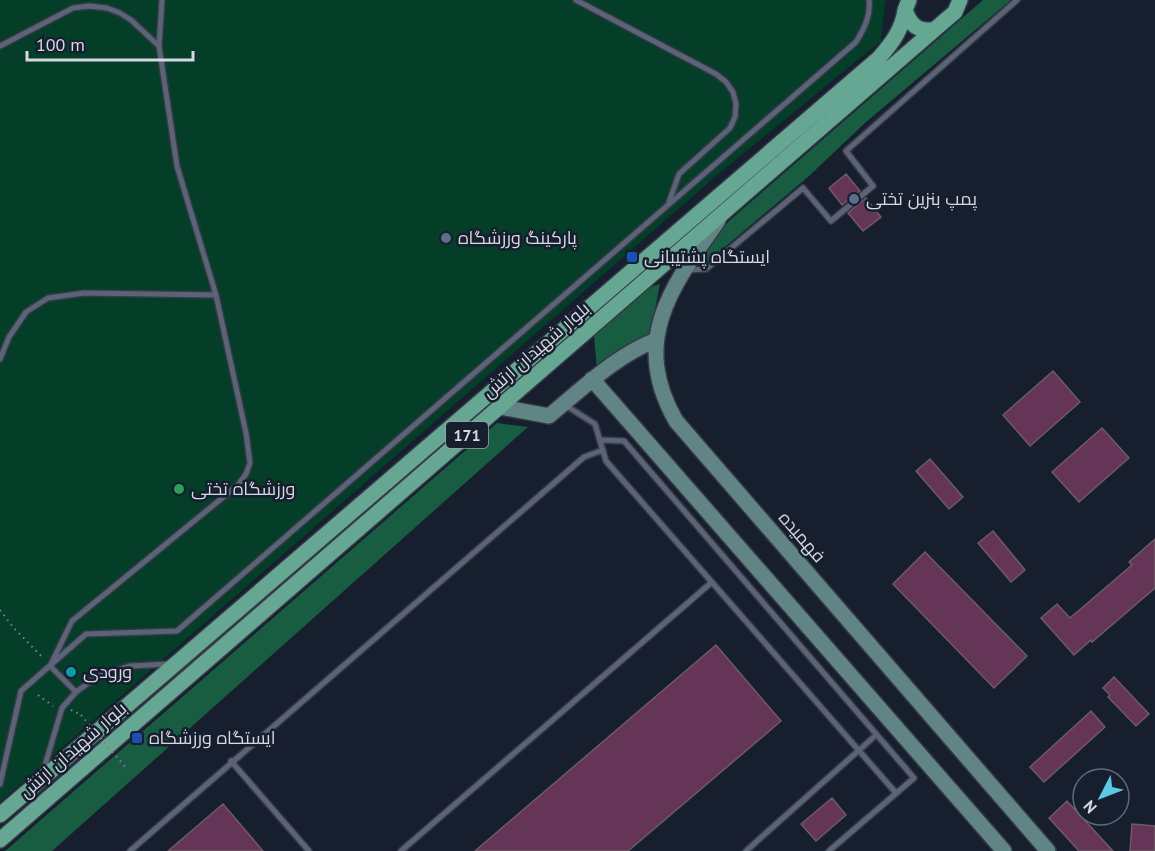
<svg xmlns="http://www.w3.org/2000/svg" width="1155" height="851" font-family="'PT Sans',Cairo,sans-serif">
  <rect width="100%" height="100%" fill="#171e2d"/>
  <path fill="#043d28" d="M0 0H887L885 2 881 41 716 176 0 802Z"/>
  <path fill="#185c41" d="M983 0H1011L866 122 808 177 707 262 692 266 729 221Z
    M660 284 650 336 597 370 594 336 649 287Z
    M497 423 528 427 52 851H5Z"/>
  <path fill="#643557" stroke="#6e5a67" stroke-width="1.5" d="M846 174 860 191 842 205 829 188Z
    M866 198 881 217 863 231 848 213Z
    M1053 371 1080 402 1030 446 1003 415Z
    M1102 428 1129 458 1079 502 1052 472Z
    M930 459 963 497 949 509 916 471Z
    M993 531 1025 570 1011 582 978 543Z
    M1155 539V588L1092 642 1091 640 1074 655 1041 618 1057 604 1070 618 1132 565 1129 562Z
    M925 552 1027 656 994 688 893 584Z
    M716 645 781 721 628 851H475Z
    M1114 677 1149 714 1136 726 1108 697 1110 695 1103 688Z
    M1091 711 1105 727 1044 782 1030 767Z
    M832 798 846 815 816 841 801 824Z
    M1067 801 1113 851H1079L1049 818Z
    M223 804 263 851H168Z
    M1132 824 1155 826V851H1130Z"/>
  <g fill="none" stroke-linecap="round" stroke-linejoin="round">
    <defs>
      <path id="service" d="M576 0 716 74 726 82 733 92 736 104 735 117 730 128 679 174 669 202
        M0 46 73 8 89 6 107 8 120 13 131 20 159 46 177 166 216 295 246 433 250 463 246 474 238 485 72 621 50 666 76 692
        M159 46 162 0
        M688 270 706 269 803 188 831 221 873 186 846 151 1017 0
        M0 359 9 337 26 312 48 298 84 293 216 295
        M565 405 595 424 606 461 896 793
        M601 440 624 441 914 778 829 851
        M231 761 309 851
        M43 772 62 708 76 692 98 676 130 666 169 664
        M0 784 21 691 86 634 177 631 856 42C864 29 871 16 869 0
        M130 851 584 457 603 450
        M401 851 712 582
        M746 851 876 735"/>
      <path id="secondary" d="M718 221C671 287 630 341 676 421L1048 851
        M592 379 1004 851
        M500 407 549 416C582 389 615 356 656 340"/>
      <path id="primary" d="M909 0 905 10C911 26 917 31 934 30L955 12 960 0
        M0 815 879 58C892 43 902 30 905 10
        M0 840 934 30"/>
    </defs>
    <use href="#service" stroke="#363947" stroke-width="8"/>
    <use href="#secondary" stroke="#363947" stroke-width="18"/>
    <use href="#primary" stroke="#363947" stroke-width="18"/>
    <path stroke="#7d828f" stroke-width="2" stroke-dasharray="1.5 4.5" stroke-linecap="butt" d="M0 610 13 627 44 659
      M38 695 53 706
      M71 710 81 715"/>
    <use href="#service" stroke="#5b6376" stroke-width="5"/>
    <use href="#secondary" stroke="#608584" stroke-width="15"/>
    <use href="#primary" stroke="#65a792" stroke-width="15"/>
    <path stroke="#7d828f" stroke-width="2" stroke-dasharray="1.5 4.5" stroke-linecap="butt" d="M81 715 127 769"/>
  </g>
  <g fill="#5c6f8a" stroke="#171e2d" stroke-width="2">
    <circle cx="854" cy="199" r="6"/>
    <circle cx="446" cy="238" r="6"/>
  </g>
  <g fill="#1a4fb4" stroke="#171e2d" stroke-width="2">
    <rect x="626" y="251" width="12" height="12" rx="3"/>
    <rect x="131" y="732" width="12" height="12" rx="3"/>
  </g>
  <circle fill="#2e9e5b" stroke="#171e2d" stroke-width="2" cx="179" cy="489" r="6"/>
  <circle fill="#0f9aa8" stroke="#171e2d" stroke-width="2" cx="71" cy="672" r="6"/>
  <g text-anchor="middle" stroke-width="5" stroke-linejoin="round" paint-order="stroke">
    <rect fill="#171e2d" stroke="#9ba1ad" stroke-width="1.5" x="446" y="422" width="42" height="26" rx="4.5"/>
    <g font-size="16" font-weight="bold" fill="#d4d9e4">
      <text x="467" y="441">171</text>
    </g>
    <g font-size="18" fill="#d4d9e4" stroke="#171e2d" text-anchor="start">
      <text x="866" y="205">پمپ بنزین تختی</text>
      <text x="458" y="244">پارکینگ ورزشگاه</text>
      <text x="644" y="263">ایستگاه پشتیبانی</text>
      <text x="191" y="495">ورزشگاه تختی</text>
      <text x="83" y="678">ورودی</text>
      <text x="149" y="744">ایستگاه ورزشگاه</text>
    </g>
    <g font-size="18" fill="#d4d9e4" stroke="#171e2d">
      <text transform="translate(536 350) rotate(-41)" y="6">بلوار شهیدان ارتش</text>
      <text transform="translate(802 537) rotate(49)" y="6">فهمیده</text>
      <text transform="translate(73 750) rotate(-41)" y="6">بلوار شهیدان ارتش</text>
    </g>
  </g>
  <g transform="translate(1101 797) rotate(228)"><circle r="28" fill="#171e2d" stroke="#636976" stroke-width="1.5"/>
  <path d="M0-4.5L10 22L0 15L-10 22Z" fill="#5ac8e6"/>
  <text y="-9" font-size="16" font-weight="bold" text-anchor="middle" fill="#d4d9e4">N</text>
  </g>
  <path d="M27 51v9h166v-9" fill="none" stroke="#d4d9e4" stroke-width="3"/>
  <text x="36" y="51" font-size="18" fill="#d4d9e4" stroke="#171e2d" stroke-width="4.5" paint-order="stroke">100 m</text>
</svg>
